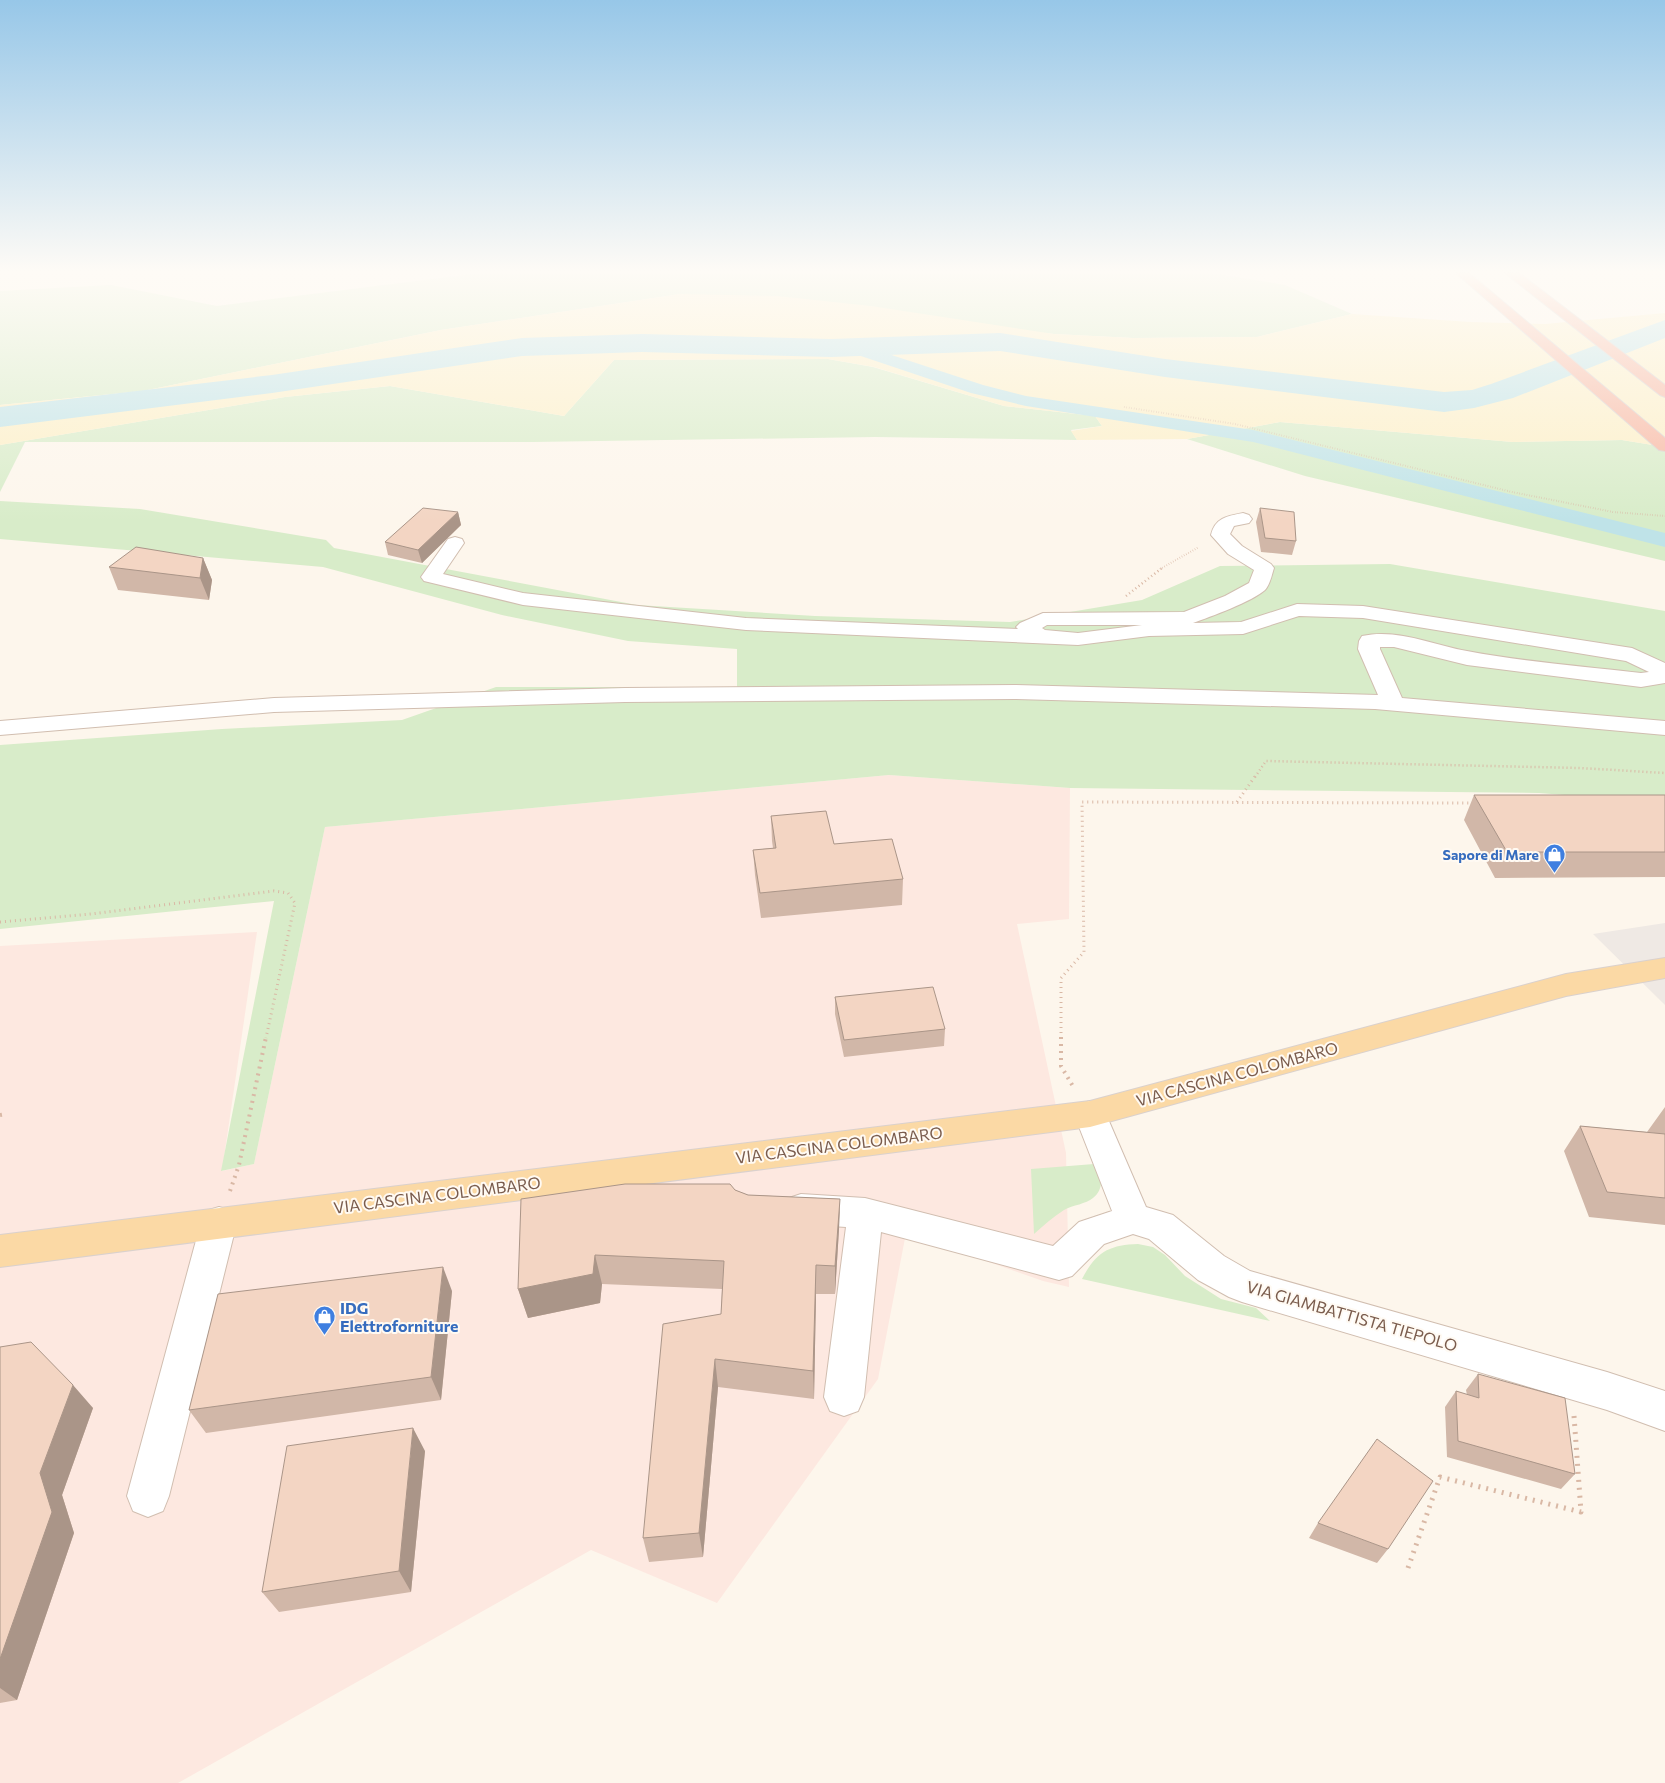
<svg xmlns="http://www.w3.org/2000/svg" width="1665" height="1783" font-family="Commissioner,sans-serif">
  <rect width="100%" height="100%" fill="#fdf6ec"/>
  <path fill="#fde8e0" d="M889 775 1070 788 1069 919 1017 924 1066 1153 1069 1287 1043 1281 906 1233 878 1379 717 1603 591 1550 178 1783H0V946L257 932 222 1171 254 1164 325 827Z"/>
  <path fill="#efe9e4" d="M1665 923V1005L1593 934Z"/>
  <path fill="#d8ecc9" d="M480 273H1212L1285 285 1352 314 1257 337 1133 338 1054 334 680 294 441 330 143 391 0 405V291L111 285 217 306Z
    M828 359 873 367 1004 406 1095 416 1102 426 1071 430 1077 440 875 437 533 442H25L0 492V445L285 397 390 386 564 416 614 360Z
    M1280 422 1513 442 1622 440 1665 447V561L1305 476 1187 439Z
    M0 501 140 509 326 540 334 548 637 605 815 616 1010 622 1142 600 1220 566 1390 564 1665 611V803L1539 793 1070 788 889 775 325 827 254 1164 221 1171 274 901 0 929V745L222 729 402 720 496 687H737V649L628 641 502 615 323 567 0 539Z
    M1094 1164C1102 1174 1105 1188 1093 1198 1086 1204 1073 1205 1064 1210 1053 1217 1044 1225 1034 1234L1031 1169Z
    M1138 1244 1153 1247 1165 1255 1185 1276 1221 1299 1256 1308 1270 1321 1082 1279C1096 1252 1109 1245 1138 1244Z"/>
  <path fill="#fcefc7" d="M680 294 777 296 871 306 1054 334 1133 338 1257 337 1352 314 1470 322 1545 324 1665 313V447L1622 440 1513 442 1280 422 1187 439 1077 440 1071 431 1102 426 1095 416 1004 406 874 367 828 359 614 360 564 416 390 386 285 397 0 445V405L143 391 441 330Z"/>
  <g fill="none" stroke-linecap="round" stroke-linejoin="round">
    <path fill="#bfe3e8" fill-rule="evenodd" d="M852 342 983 385 1026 396 1253 430 1665 533V547L1253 442 1026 406 971 393 846 351 844 347 846 343Z"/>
    <path fill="#bfe3e8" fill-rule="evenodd" d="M1665 320V338L1513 398 1474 408 1444 412 1165 377 1000 351 831 357 642 352 522 356 272 393 0 427V407L272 375 522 338 642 334 831 339 1000 333 1165 359 1444 392 1472 390 1491 384Z"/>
    <defs>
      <path id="minor" d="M1243 513 1249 515 1252 519 1249 523 1234 526 1230 534 1242 546 1271 564 1274 568C1272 574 1270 585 1265 590 1253 601 1210 617 1193 623L1241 622 1297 604 1363 606 1632 648 1665 663V683L1641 687 1467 665 1394 647H1380V649L1402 698 1665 721V735L1375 709 1014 699 625 702 274 712 0 735V721L274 698 625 688 1014 685 1378 695 1358 649 1359 641 1362 636C1397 628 1433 645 1467 651 1524 662 1583 666 1641 673L1649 672 1626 661 1363 618 1299 616 1243 634 1149 636 1078 645 746 630 523 605 424 581 421 577 448 539 455 537 462 539 464 543 443 574 523 593 746 618 1018 629 1016 627 1020 623 1043 613 1184 612 1225 596 1249 583 1254 570 1228 554 1211 535C1215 518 1227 516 1243 513ZM1047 625H1142L1078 633 1045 630 1042 628Z
        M1090 1101 1102 1105 1146 1207 1173 1215 1224 1256 1250 1271 1607 1372 1665 1391V1431L1607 1410 1242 1302 1229 1297 1198 1280 1149 1239 1133 1234 1104 1244 1072 1276 1059 1280 881 1232 864 1397 858 1411 844 1416 830 1411 824 1397 846 1227 801 1224 789 1220 783 1209 789 1198 801 1194 865 1198 1053 1246 1079 1222 1112 1211 1074 1114 1078 1105Z
        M219 1207 232 1211 237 1222 169 1496 163 1511 148 1517 133 1511 127 1496 201 1222 206 1211Z"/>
      <path id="major" d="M1665 958V978L1566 996 1090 1127 0 1267V1235L1090 1101 1566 974Z"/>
      <path id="highway" d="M1456 273H1469L1665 438V451L1659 450Z
        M1505 273H1519L1665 385V397L1660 395Z"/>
    </defs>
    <use href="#minor" stroke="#d1beb0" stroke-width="2"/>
    <use href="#major" stroke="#dad1cd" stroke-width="2"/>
    <use href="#highway" stroke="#dad1cd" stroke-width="2"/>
    <path stroke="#d9b8a5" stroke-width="2" stroke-dasharray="0.5 2" stroke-linecap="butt" d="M1124 407 1235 424 1512 492 1613 512 1665 516
      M1160 569 1199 547"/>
    <path stroke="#d9b8a5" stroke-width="2.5" stroke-dasharray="1 3" stroke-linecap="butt" d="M1126 596 1162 568
      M1255 777 1266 761 1580 768 1665 773"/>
    <path stroke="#d9b8a5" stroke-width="3" stroke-dasharray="1 4" stroke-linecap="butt" d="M1237 802 1256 775
      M0 922 91 914 274 891 288 893 295 903 266 1038
      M1061 1038V978L1084 952 1082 802 1475 803"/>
    <path stroke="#d9b8a5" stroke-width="4" stroke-dasharray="2 5" stroke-linecap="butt" d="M1061 1037V1066L1074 1088
      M0 1115 6 1114
      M230 1191 239 1165 266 1037"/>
    <path stroke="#d9b8a5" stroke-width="5" stroke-dasharray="2 6" stroke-linecap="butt" d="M1408 1568 1440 1477 1581 1512 1574 1416"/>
    <use href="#minor" fill="#fff" fill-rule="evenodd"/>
    <use href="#major" fill="#fbd9a5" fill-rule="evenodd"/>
    <use href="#highway" fill="#f7b7a3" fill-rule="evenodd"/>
  </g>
  <path fill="#d1b7a8" d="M1260 508 1296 541 1292 555 1261 552 1256 522Z
    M458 512 461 525 422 563 388 555 385 542Z
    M203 558 212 580 209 600 118 590 109 567Z
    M1474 795H1665V877L1495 878 1464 820Z
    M771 816 834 844 903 879 902 905 761 918 755 875 753 850 773 848 772 841Z
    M835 997 945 1029 944 1046 844 1057 835 1014Z
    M1665 1107V1225L1589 1217 1564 1151 1580 1126 1647 1132Z
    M735 1190 748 1195 840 1199 839 1229 835 1294H816L814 1399 718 1387 703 1557 649 1562 643 1538 721 1314 722 1289 602 1284 600 1303 528 1318 518 1289Z
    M452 1291 441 1400 206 1433 189 1410Z
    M0 1347 93 1408 62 1495 74 1533 17 1700 0 1703Z
    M1478 1374 1575 1474 1561 1489 1447 1457 1445 1407 1456 1391 1467 1395 1466 1390Z
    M425 1451 411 1592 279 1612 262 1592Z
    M1318 1523 1388 1549 1377 1563 1309 1538Z"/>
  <path fill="#aa9588" d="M458 512 461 525 422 563 418 550Z
    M203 558 212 580 209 600 200 578Z
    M840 1199 839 1229 835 1294V1266Z
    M595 1255 602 1284 600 1303 528 1318 518 1289Z
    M816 1265V1294L814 1399 813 1371Z
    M443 1267 452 1291 441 1400 431 1377Z
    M715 1359 718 1387 703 1557 699 1533Z
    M73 1385 93 1408 62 1495 74 1533 17 1700 0 1688V1659L40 1473Z
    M413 1428 425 1451 411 1592 399 1571Z"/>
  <path fill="#f3d5c3" stroke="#aa9588" d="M423 508 458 512 418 550 385 542Z
    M1260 508 1294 512 1296 541 1265 538Z
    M136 547 203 558 200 578 109 567Z
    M1474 795H1665V852H1507Z
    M826 811 834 844 892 839 903 879 760 893 753 850 776 848 771 816Z
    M933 987 945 1029 844 1040 835 997Z
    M1580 1126 1665 1134V1198L1607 1192Z
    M625 1184H730L735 1190 748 1195 840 1199 835 1266 816 1265 813 1371 715 1359 699 1533 643 1538 663 1324 721 1314 724 1261 595 1255 593 1274 518 1289 521 1199Z
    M443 1267 431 1377 189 1410 218 1294Z
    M31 1342 73 1385 40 1473 52 1512 0 1659V1347Z
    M1478 1374 1565 1398 1575 1474 1458 1441 1456 1391 1479 1398Z
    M413 1428 399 1571 262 1592 287 1446Z
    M1377 1439 1433 1481 1388 1549 1318 1523Z"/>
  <linearGradient id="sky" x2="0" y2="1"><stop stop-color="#97c7e8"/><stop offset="0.52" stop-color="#fefbf6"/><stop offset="1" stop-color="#fefbf6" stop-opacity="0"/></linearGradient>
  <rect width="1665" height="522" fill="url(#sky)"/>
  <defs>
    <symbol id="shop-pin" viewBox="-11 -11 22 30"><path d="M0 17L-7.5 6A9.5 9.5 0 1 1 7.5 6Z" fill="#3f7fe0" stroke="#fffaf3"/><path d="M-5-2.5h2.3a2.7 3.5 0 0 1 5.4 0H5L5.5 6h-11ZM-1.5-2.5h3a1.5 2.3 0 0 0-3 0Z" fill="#fff"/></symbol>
  </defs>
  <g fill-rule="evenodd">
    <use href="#shop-pin" x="1542" y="842" width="25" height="34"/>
    <use href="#shop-pin" x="312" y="1304" width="25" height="34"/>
  </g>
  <g text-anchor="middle" stroke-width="4" stroke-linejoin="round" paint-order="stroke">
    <g font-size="14" font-weight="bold" fill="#366cbe" stroke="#fffaf3" text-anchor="end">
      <text x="1539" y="860">Sapore di Mare</text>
    </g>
    <g font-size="16" fill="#7a5c4d" stroke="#fffaf3">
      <text transform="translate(1237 1074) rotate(-15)" y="6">VIA CASCINA COLOMBARO</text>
      <text transform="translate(839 1145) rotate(-7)" y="6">VIA CASCINA COLOMBARO</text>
      <text transform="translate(437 1195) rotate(-7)" y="6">VIA CASCINA COLOMBARO</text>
      <text transform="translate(1352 1316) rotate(16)" y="6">VIA GIAMBATTISTA TIEPOLO</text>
    </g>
    <g font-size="16" font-weight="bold" fill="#366cbe" stroke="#fffaf3" text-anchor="start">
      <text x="340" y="1314">IDG<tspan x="340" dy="18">Elettroforniture</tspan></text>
    </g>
  </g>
</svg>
